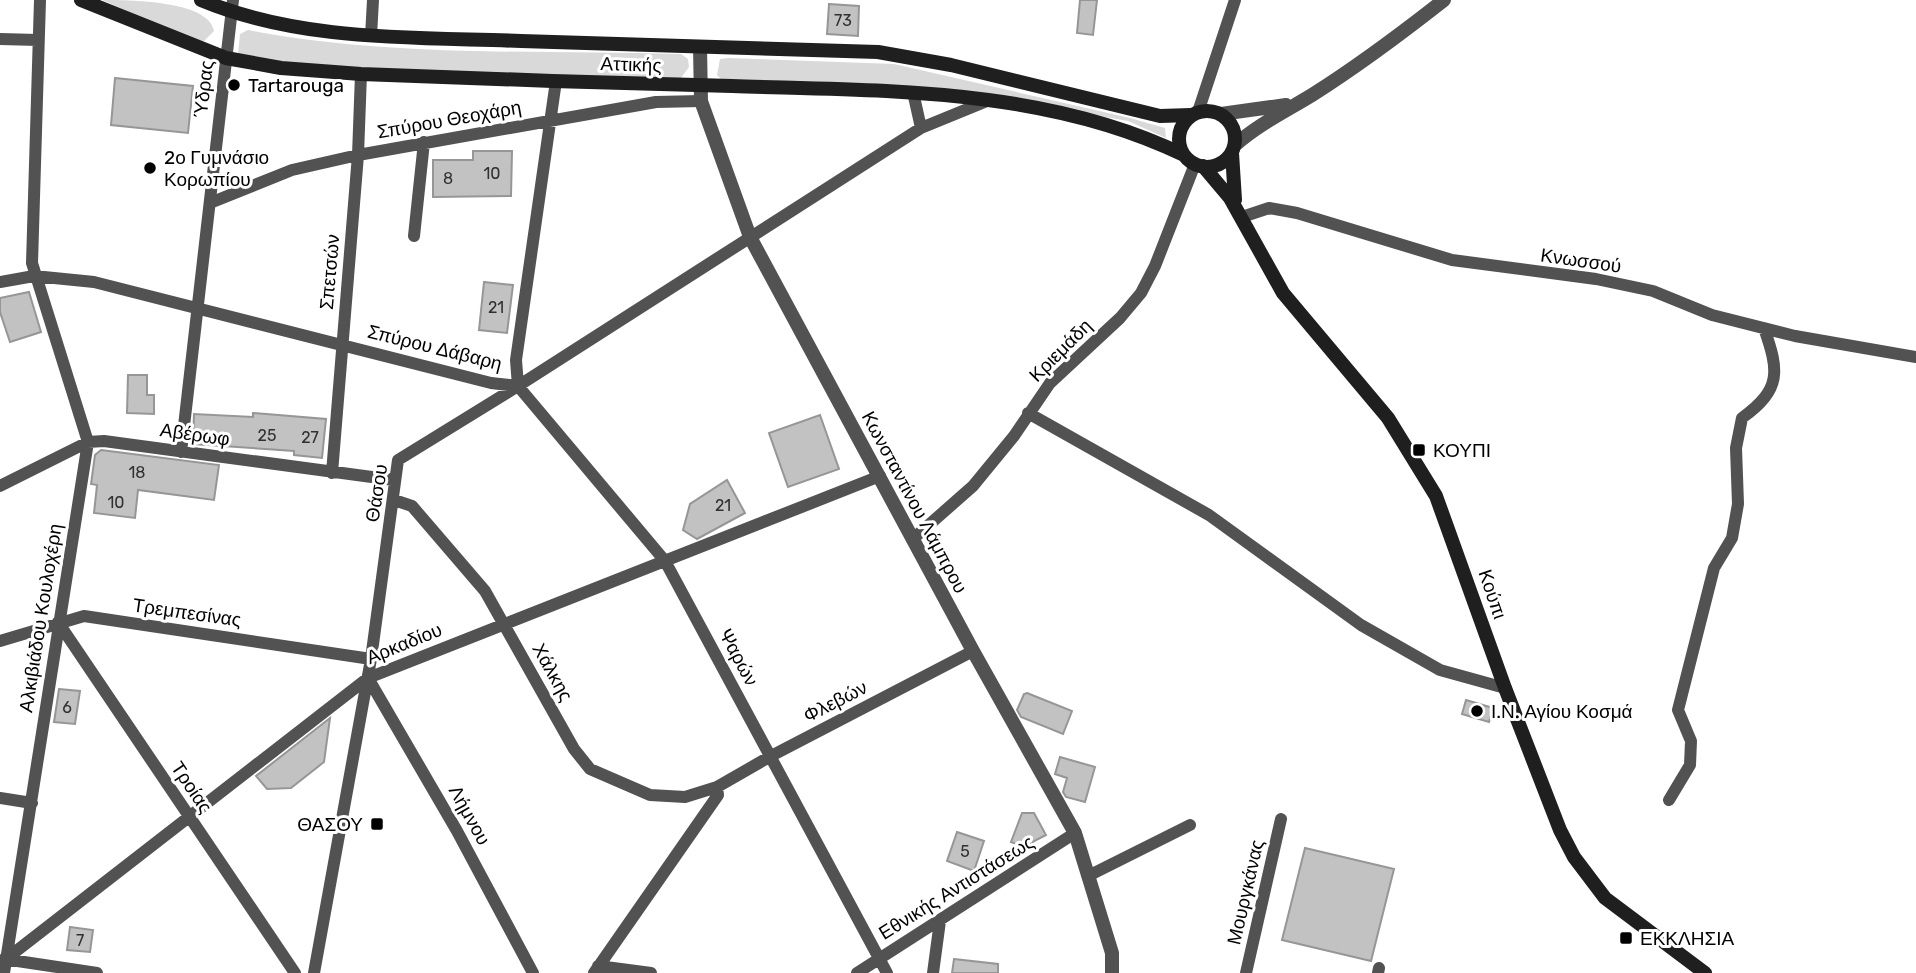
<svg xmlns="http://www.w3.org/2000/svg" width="1916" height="973" font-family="Rubik,sans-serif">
  <rect width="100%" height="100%" fill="#fff"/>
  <path fill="#d9d9d9" d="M102 0C127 0 209 0 214 31L204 41 192 40Z
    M248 30C388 57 538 50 681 54L688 59 689 67 681 78 362 70 289 64 238 54 240 34Z
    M728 58 894 64 1130 118 1165 128 1166 138 1128 121 1012 100 723 81 717 75 720 59Z"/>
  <path fill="#c2c2c2" stroke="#969696" stroke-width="2" d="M1080 0H1097L1093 35 1077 33Z
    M829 4 859 6 858 36 827 34Z
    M115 78 193 86 188 133 111 125Z
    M473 151H512L511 196 433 197V160H473Z
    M484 282 513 285 507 333 479 330Z
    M29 292 41 332 10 342 0 312V298Z
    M128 375H147V395H154V414L127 413Z
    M253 413 326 419 322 458 294 455V451L193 444 194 414 253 417Z
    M820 415 839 469 788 487 769 433Z
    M101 450 219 465 214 500 138 490 135 518 94 513 97 485 91 484 95 455Z
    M727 480 745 513 697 539 683 530 690 504Z
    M59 689 80 691 75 724 54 722Z
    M1027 693 1072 711 1063 734 1021 717 1017 710 1024 694Z
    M1466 700 1493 708 1489 722 1462 714Z
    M330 718 324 762 291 788 267 789 256 776Z
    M1060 757 1095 767 1085 802 1066 797 1063 792 1067 778 1055 774Z
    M1022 813H1034L1046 835 1023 847 1011 842Z
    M957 832 984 841 974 871 947 861Z
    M1305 848 1394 869 1371 961 1282 940Z
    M70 927 93 930 90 952 67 950Z
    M954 959 998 964V973H952Z"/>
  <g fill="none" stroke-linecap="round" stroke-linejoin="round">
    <path stroke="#525252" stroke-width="12" d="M371 36 373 0
      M0 39 38 40
      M913 92 921 128
      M1198 112 1235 0
      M210 203 292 170 358 155 656 102 701 101
      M1242 217 1269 208 1297 213 1452 260 1596 279 1653 291 1712 315 1795 336 1916 357
      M414 236 424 142
      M0 282 34 276 94 282 491 383 518 386 921 128 987 101
      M518 386 665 561 887 973
      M1028 413 1209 515 1361 625 1440 670 1505 688
      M181 452 233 0
      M332 473 358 155 361 74
      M0 486 88 442 104 441 394 480
      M394 500 412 506 485 591 574 749 590 769 650 795 685 797 717 787 771 756 973 651
      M914 538 973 486 1014 436 1050 383 1120 318 1141 293 1155 266 1195 164
      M58 622 295 973
      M0 641 84 616 371 659
      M368 678 457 831 533 973
      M0 798 32 803
      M1669 800 1690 765 1691 741 1678 710 1714 568 1732 538 1738 504 1736 448 1742 418C1782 389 1779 371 1764 328
      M1090 875 1190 825
      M4 959 97 973
      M6 959 368 678 880 476
      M598 966 651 973
      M4 973 88 442 32 263 40 0
      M314 973 371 659 398 460 518 386 516 360 556 81
      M594 973 718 795 717 787
      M857 973 1075 833
      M933 973 940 921
      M1246 973 1281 819
      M1378 973 1379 968"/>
    <path stroke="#525252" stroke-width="14" d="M700 47 701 101 750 237 973 651 1075 833 1112 953V973
      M1221 114 1286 105
      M1235 145C1259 124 1286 111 1312 95 1358 66 1402 33 1444 0"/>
    <path stroke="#1f1f1f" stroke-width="14" d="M81 0 226 58 281 68 361 74C485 79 608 83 732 86 884 91 1044 87 1184 155
      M201 0C302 42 414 37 521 41 640 45 759 49 878 52L951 65 1160 116 1191 115
      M1179 139a28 28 0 1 1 56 0a28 28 0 1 1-56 0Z
      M1232 153 1235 200
      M1203 166 1230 198 1283 293 1388 418 1436 496 1505 688 1560 830 1574 857 1605 898 1705 973"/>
  </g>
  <g fill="#000" stroke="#fff" stroke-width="2.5">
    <circle cx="234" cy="85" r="7"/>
    <circle cx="150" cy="168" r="7"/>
    <rect x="1412" y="443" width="14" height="14" rx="3.5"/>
    <circle cx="1477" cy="711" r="7"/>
    <rect x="370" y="817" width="14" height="14" rx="3.5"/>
    <rect x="1619" y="931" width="14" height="14" rx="3.5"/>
  </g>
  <g text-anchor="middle" stroke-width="6" stroke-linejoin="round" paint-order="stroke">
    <g font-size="16" fill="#303030">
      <text x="843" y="26">73</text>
      <text x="492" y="179">10</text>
      <text x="448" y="184">8</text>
      <text x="496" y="313">21</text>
      <text x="267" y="441">25</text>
      <text x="310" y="443">27</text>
      <text x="137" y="478">18</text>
      <text x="116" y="508">10</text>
      <text x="723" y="511">21</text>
      <text x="67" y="713">6</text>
      <text x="965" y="857">5</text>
      <text x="80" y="946">7</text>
    </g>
    <g font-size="19" fill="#000" stroke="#fff">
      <text transform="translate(631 64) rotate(2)" y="7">Αττικής</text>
      <text transform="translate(203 89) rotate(-83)" y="7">Ύδρας</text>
      <text transform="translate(449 119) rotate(-10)" y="7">Σπύρου Θεοχάρη</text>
      <text transform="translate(1581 260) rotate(8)" y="7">Κνωσσού</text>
      <text transform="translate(329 272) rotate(-85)" y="7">Σπετσών</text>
      <text transform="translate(435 347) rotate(14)" y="7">Σπύρου Δάβαρη</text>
      <text transform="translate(1060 350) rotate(-45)" y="7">Κριεμάδη</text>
      <text transform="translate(195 434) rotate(8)" y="7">Αβέρωφ</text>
      <text transform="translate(376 493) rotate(-81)" y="7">Θάσου</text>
      <text transform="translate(915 502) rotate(62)" y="7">Κωνσταντίνου Λάμπρου</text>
      <text transform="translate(1493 594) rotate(71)" y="7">Κούπι</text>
      <text transform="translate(187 612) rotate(8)" y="7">Τρεμπεσίνας</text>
      <text transform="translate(40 618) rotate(-81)" y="7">Αλκιβιάδου Κουλοχέρη</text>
      <text transform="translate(404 643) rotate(-22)" y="7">Αρκαδίου</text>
      <text transform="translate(739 657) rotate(62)" y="7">Ψαρών</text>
      <text transform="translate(553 672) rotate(61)" y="7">Χάλκης</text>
      <text transform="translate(835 701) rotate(-27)" y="7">Φλεβών</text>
      <text transform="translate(192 787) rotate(56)" y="7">Τροίας</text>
      <text transform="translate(470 815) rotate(61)" y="7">Λήμνου</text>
      <text transform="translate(956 887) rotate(-32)" y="7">Εθνικής Αντιστάσεως</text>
      <text transform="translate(1245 892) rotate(-77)" y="7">Μουργκάνας</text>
    </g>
    <g font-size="19" fill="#000" stroke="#fff" text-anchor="start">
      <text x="248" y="92">Tartarouga</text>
      <text x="164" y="164">2ο Γυμνάσιο<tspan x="164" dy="22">Κορωπίου</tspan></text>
      <text x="1433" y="457">ΚΟΥΠΙ</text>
      <text x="1491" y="718">Ι.Ν. Αγίου Κοσμά</text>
      <text x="363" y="831" text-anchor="end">ΘΑΣΟΥ</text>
      <text x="1640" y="945">ΕΚΚΛΗΣΙΑ</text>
    </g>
  </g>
</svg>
